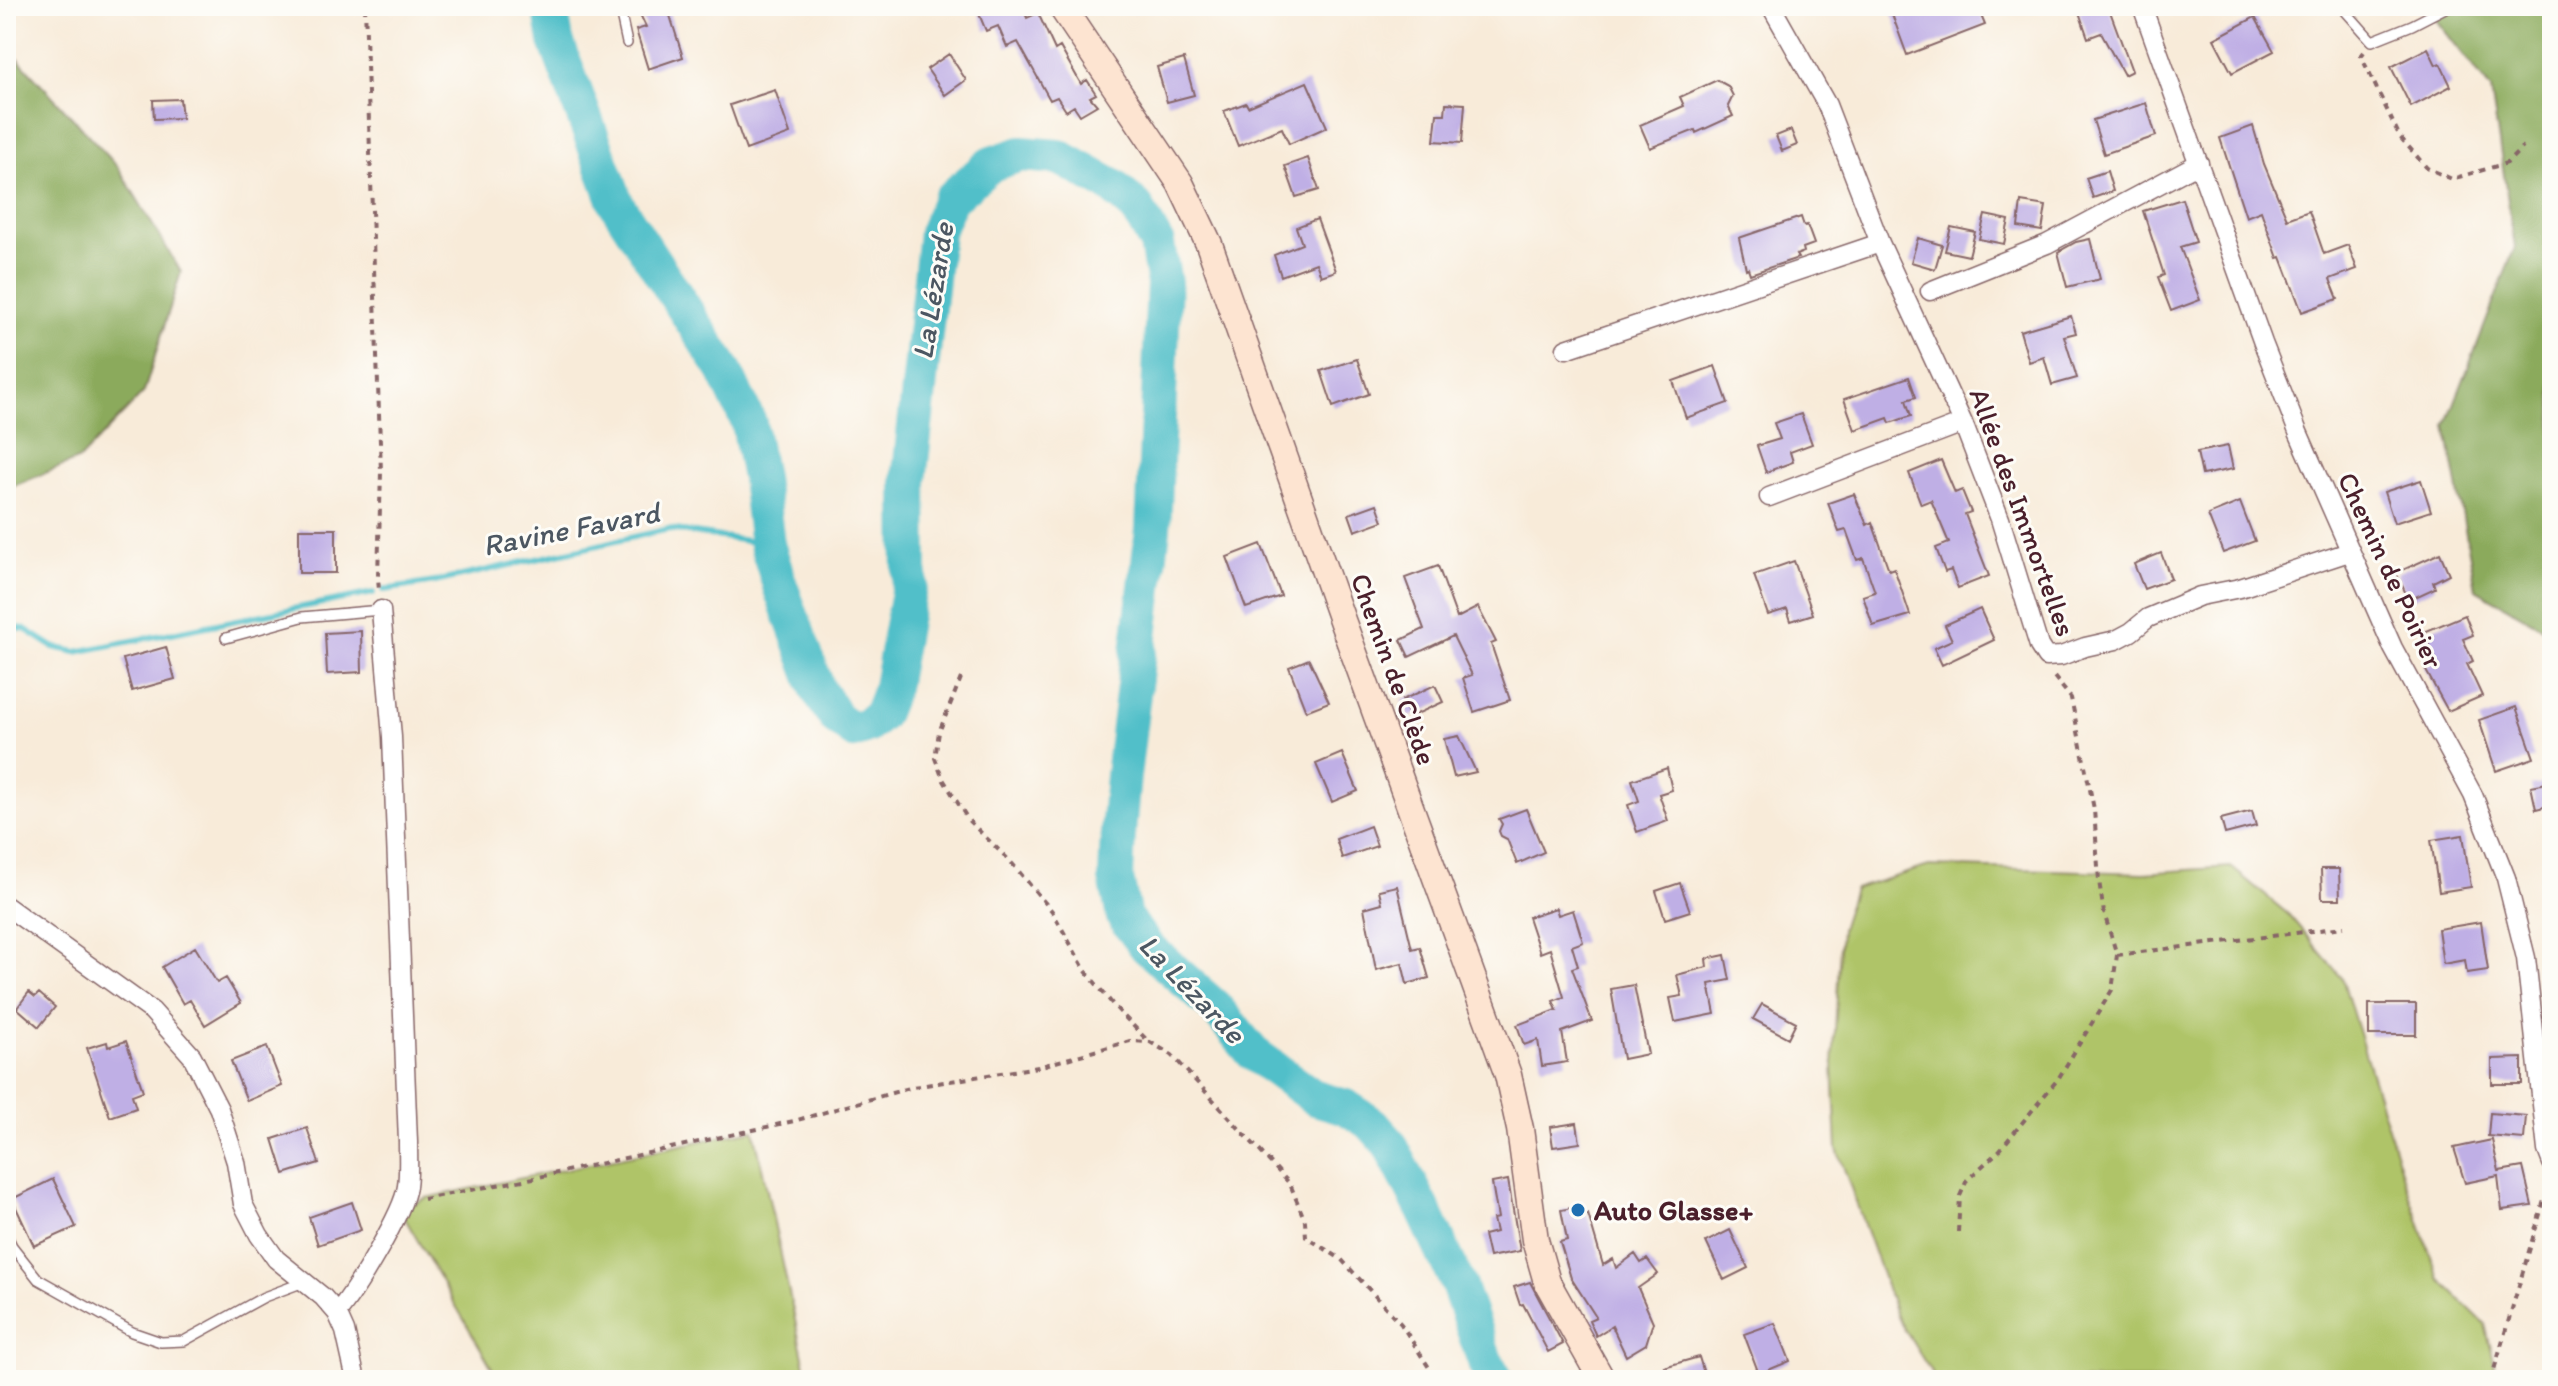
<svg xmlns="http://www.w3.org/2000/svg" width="2558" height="1386" font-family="Itim,sans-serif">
  <rect width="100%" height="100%" fill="#fdfcf7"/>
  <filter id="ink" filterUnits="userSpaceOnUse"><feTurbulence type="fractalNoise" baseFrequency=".0125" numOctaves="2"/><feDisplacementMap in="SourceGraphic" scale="16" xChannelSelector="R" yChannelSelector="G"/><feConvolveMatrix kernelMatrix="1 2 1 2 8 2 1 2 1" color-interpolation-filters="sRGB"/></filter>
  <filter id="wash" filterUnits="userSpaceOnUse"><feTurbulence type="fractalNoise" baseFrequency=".006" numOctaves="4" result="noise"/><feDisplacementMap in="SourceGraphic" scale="32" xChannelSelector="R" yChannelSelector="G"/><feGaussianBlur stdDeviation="1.8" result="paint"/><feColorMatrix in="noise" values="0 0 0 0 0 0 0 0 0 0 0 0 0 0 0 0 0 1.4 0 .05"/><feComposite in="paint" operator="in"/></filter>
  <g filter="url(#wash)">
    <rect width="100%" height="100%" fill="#f8ebd9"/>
    <path fill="#afc468" stroke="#7c724a" stroke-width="2" d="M1929 866 2144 873 2231 867 2289 915 2342 978 2403 1177 2439 1279 2485 1324 2495 1366 2491 1380H1936L1898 1319 1837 1149 1833 1065 1841 929 1854 889Z
      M754 1130 808 1380H499L400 1210 426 1198Z"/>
    <path fill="#8baa5c" stroke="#6a6444" stroke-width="2" d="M2425 6H2552V633L2476 589 2446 425 2515 247 2491 90Z
      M6 46 118 167 181 272 144 392 80 459 6 489Z"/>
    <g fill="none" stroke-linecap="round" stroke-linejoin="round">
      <path stroke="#51bfc9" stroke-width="6" d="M384 590 435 582 669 529 767 544
        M6 627 25 629 53 647 76 652 373 593"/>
      <path stroke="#51bfc9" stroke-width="36" d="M550 6 556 41 617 205 724 370 749 423 759 478 767 544 780 586 818 690 836 718 854 731 867 726 880 715 891 687 910 582 909 481 936 233 950 199 991 164 1021 154 1059 157 1112 186 1137 208 1157 244 1164 283 1153 529 1123 776 1118 833 1116 878 1124 917 1147 947 1215 1007 1253 1053 1315 1098 1346 1107 1372 1124 1389 1143 1423 1209 1458 1284 1485 1361 1496 1380"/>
    </g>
    <g id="blocks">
      <path fill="#bfafe5" d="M636 6H667L683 57 648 69 636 30 646 27Z
        M998 6H1022L1027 18 1038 13 1055 50 1060 47 1081 84 1087 80 1096 94 1090 97 1097 105 1080 115 1074 106 1066 111 1057 97 1050 100 1018 42 1007 47 998 26 986 31 979 14Z
        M1889 6H1977L1985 25 1907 55Z
        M2096 6H2108L2132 71 2124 75 2101 33 2088 38 2079 12Z
        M2255 17 2274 51 2232 73 2214 39Z
        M2428 48 2436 65 2440 63 2451 86 2411 107 2391 67Z
        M949 54 966 80 945 95 927 69Z
        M1184 59 1194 95 1167 102 1157 67Z
        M1717 80 1728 86 1733 96 1728 106 1733 116 1696 133 1695 130 1650 148 1640 125 1684 106 1680 97Z
        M1307 82 1327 127 1289 144 1282 128 1238 146 1224 111 1246 103 1248 107Z
        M775 90 790 134 746 150 730 105Z
        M180 99 182 118 154 119 153 100Z
        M1446 103 1465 104 1462 143 1434 141 1437 114H1445Z
        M2146 103 2156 136 2104 154 2093 120Z
        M2253 126 2264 164 2287 219 2309 211 2324 254 2348 245 2357 269 2330 279 2338 299 2302 312 2281 257 2278 258 2261 211 2246 217 2220 138Z
        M1791 130 1797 145 1782 151 1776 136Z
        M1308 158 1319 190 1296 197 1285 166Z
        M2107 171 2113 191 2093 198 2086 178Z
        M2182 199 2196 242 2180 247 2200 300 2171 311 2158 277 2164 275 2143 211Z
        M2021 202 2046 206 2042 231 2018 227Z
        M1985 215 2009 220 2004 244 1979 239Z
        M1801 217 1804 226 1807 225 1814 244 1803 248 1804 252 1796 255 1798 258 1750 274 1748 268 1746 269 1739 238Z
        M1317 219 1336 271 1321 276 1316 263 1281 276 1274 255 1302 244 1296 227Z
        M1951 227 1975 232 1969 256 1945 251Z
        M1918 238 1942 245 1935 269 1911 262Z
        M2090 239 2100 279 2067 287 2058 252 2076 242Z
        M2071 316 2076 333 2064 336 2077 378 2052 385 2044 357 2029 362 2020 331Z
        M1357 359 1369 394 1333 407 1321 371Z
        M1715 366 1728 403 1686 418 1673 381Z
        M1909 377 1916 397 1906 400 1911 416 1890 423 1888 418 1855 430 1844 399Z
        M1801 414 1812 444 1790 452 1793 462 1766 472 1757 446 1780 439 1774 423Z
        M2228 446 2233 469 2202 475 2197 452Z
        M1941 460 1955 493 1962 490 1971 512 1965 514 1989 576 1958 588 1951 570 1945 572 1936 548 1949 543 1931 500 1921 504 1909 473Z
        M2421 480 2431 511 2394 523 2384 492Z
        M1854 494 1867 525 1872 522 1889 570 1894 568 1910 615 1873 626 1863 596 1875 592 1863 558 1857 560 1846 530 1839 532 1828 503Z
        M2240 502 2255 541 2223 553 2208 515Z
        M1377 504 1383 521 1355 531 1349 514Z
        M299 529H336V573H299Z
        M1261 544 1281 596 1246 608 1227 557Z
        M2161 553 2171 579 2144 589 2134 564Z
        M2440 553 2449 574 2433 582 2435 588 2409 600 2396 573Z
        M1794 561 1813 614 1791 621 1787 609 1768 615 1754 575Z
        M1438 566 1457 618 1478 607 1496 642 1491 644 1510 700 1474 712 1463 678 1472 675 1453 636 1409 657 1401 640 1424 629 1405 578Z
        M1980 609 1994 640 1942 665 1934 648 1952 640 1945 625Z
        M2465 615 2473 635 2463 639 2473 661 2467 664 2482 696 2448 711 2424 667 2436 662 2424 632Z
        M361 631 362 672 327 674 325 633Z
        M166 647 175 679 132 691 123 659Z
        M1309 659 1329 702 1306 711 1289 667Z
        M1435 685 1443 702 1410 717 1402 700Z
        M2516 707 2534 758 2496 771 2479 720Z
        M1459 736 1476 772 1454 777 1444 739Z
        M1342 753 1358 791 1332 802 1316 764Z
        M1667 768 1672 790 1659 794 1668 821 1637 832 1628 805 1639 801 1632 780Z
        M2552 782V805L2536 809 2531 786Z
        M1526 809 1544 852 1517 864 1507 839 1501 836 1499 831 1502 824 1499 819Z
        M2252 811 2256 826 2225 834 2221 819Z
        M1370 826 1377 846 1342 858 1336 839Z
        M2463 835 2471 887 2439 892 2431 840Z
        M2321 869H2339L2340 899H2322Z
        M1680 883 1690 911 1665 919 1656 891Z
        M1397 886 1412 949 1420 947 1429 978 1407 984 1402 963 1376 970 1364 908 1382 903 1379 890Z
        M1556 908 1558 915 1573 910 1583 942 1572 946 1578 966 1572 968 1592 1021 1562 1032 1567 1062 1542 1066 1538 1040 1524 1045 1517 1025 1557 1010 1553 1001 1564 997 1550 949 1540 953 1528 917Z
        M2481 922 2488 970 2467 973 2465 960 2443 964 2438 929Z
        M195 947 217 983 226 978 241 1003 205 1025 190 1000 183 1004 162 967Z
        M1725 955 1730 980 1709 984 1715 1014 1675 1022 1670 998 1682 996 1677 975 1707 967 1706 959Z
        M1634 985 1648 1054 1623 1059 1611 989Z
        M29 992 35 997 39 993 55 1007 39 1027 17 1008Z
        M1762 1004 1796 1022 1788 1038 1753 1019Z
        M2369 1004H2416V1035H2369Z
        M126 1041 143 1091 132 1095 136 1108 110 1117 87 1048 107 1042 108 1047Z
        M267 1047 282 1086 247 1101 231 1061Z
        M2522 1058V1084H2492V1059Z
        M2490 1113 2526 1116 2524 1139 2488 1136Z
        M1577 1123 1580 1143 1553 1147 1550 1127Z
        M307 1128 319 1163 284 1174 273 1139Z
        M2492 1140 2499 1171 2523 1167 2532 1206 2502 1210 2498 1176 2465 1183 2454 1148Z
        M53 1179 76 1227 34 1246 12 1199Z
        M1508 1180 1520 1251 1489 1257 1484 1235 1496 1232 1493 1219 1498 1218 1492 1183Z
        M352 1202 361 1230 318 1245 309 1217Z
        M1582 1206 1584 1216 1588 1214 1603 1265 1613 1259 1616 1268 1635 1254 1641 1263 1647 1259 1658 1274 1638 1288 1653 1322 1646 1344 1626 1356 1612 1326 1596 1336 1589 1320 1596 1317 1571 1278 1560 1242 1567 1240 1561 1210Z
        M1730 1230 1748 1268 1724 1280 1706 1242Z
        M1530 1282 1563 1344 1548 1352 1523 1304 1520 1305 1514 1287Z
        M1775 1323 1790 1361 1759 1374 1744 1334Z
        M1699 1357 1706 1380H1669L1664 1367Z"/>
    </g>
  </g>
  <g filter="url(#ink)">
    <use href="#blocks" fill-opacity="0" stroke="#876668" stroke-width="2"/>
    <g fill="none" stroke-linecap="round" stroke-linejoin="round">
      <defs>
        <path id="lane" d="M619 6 627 43
          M2341 6 2372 41 2412 25 2449 6
          M226 638 302 617 381 610
          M6 1234 12 1246 38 1279 132 1332 161 1342 184 1341 264 1297 304 1282"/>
        <path id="street" d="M1771 6 1827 105 1880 243 1963 423 2000 519 2039 646 2046 657 2061 656 2085 647 2116 640 2131 632 2148 618 2200 596 2240 588 2349 552
          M2142 6 2263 343 2298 432 2393 648 2473 795 2506 878 2526 958 2547 1150 2552 1163
          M1930 291 2047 244 2199 163
          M1566 349 1880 243
          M1769 497 1963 423
          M6 906 152 1011 192 1056 219 1109 236 1162 243 1204 259 1235 276 1259 323 1297 337 1313 345 1331 356 1380
          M337 1313C355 1292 404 1212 407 1186 409 1172 408 1156 408 1142L392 737 381 610"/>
        <path id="secondary" d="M1061 6 1180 183 1209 244 1343 623 1508 1075 1520 1129 1535 1240 1547 1282 1602 1380"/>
      </defs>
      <use href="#lane" stroke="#876668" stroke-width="12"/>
      <use href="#street" stroke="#876668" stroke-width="21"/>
      <use href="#secondary" stroke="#876668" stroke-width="29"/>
      <path stroke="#876668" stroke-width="4" stroke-dasharray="6 6" stroke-linecap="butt" d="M365 6 381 472 378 576 379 592
        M2364 52 2361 56 2400 137 2427 168 2452 179 2507 163 2523 147
        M961 678 939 732 935 758 943 779 969 821 1010 861 1052 911 1085 970 1114 1006 1148 1041
        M2117 955 2344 927
        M423 1199 539 1177 794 1121 913 1087 1038 1067 1130 1041 1150 1042 1172 1055 1290 1184 1305 1221 1306 1237 1341 1259 1401 1324 1437 1380
        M1958 1232 1960 1196 1967 1180 1999 1151 2058 1079 2112 990 2117 955 2104 913 2099 881 2094 809 2071 698 2051 673
        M2491 1380 2545 1197 2552 1189"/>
      <use href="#lane" stroke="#fff" stroke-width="9"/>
      <use href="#street" stroke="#fff" stroke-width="18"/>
      <use href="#secondary" stroke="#fde4d1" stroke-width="26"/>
    </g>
  </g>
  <circle fill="#1f6fb2" stroke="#fdfcf7" stroke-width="3" cx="1578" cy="1210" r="8"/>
  <g text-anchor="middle" stroke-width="6" stroke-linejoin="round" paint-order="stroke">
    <g font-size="28" fill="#4a1f2b" stroke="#fdfcf7">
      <text transform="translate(2023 512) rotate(70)" y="10">Allée des Immortelles</text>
      <text transform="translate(2391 570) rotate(65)" y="10">Chemin de Poirier</text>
      <text transform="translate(1394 669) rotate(70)" y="10">Chemin de Clède</text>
    </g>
    <g font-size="28" font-weight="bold" fill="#4a1f2b" stroke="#fdfcf7" text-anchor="start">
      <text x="1594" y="1220">Auto Glasse+</text>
    </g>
    <g font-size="30" font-style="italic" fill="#4c5762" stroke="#fdfcf7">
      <text transform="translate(933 291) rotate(-81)" y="10">La Lézarde</text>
      <text transform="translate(571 529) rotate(-11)" y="10">Ravine Favard</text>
      <text transform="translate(1192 989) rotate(46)" y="10">La Lézarde</text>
    </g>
  </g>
  <rect width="2558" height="1386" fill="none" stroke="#fdfcf7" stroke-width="32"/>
</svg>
